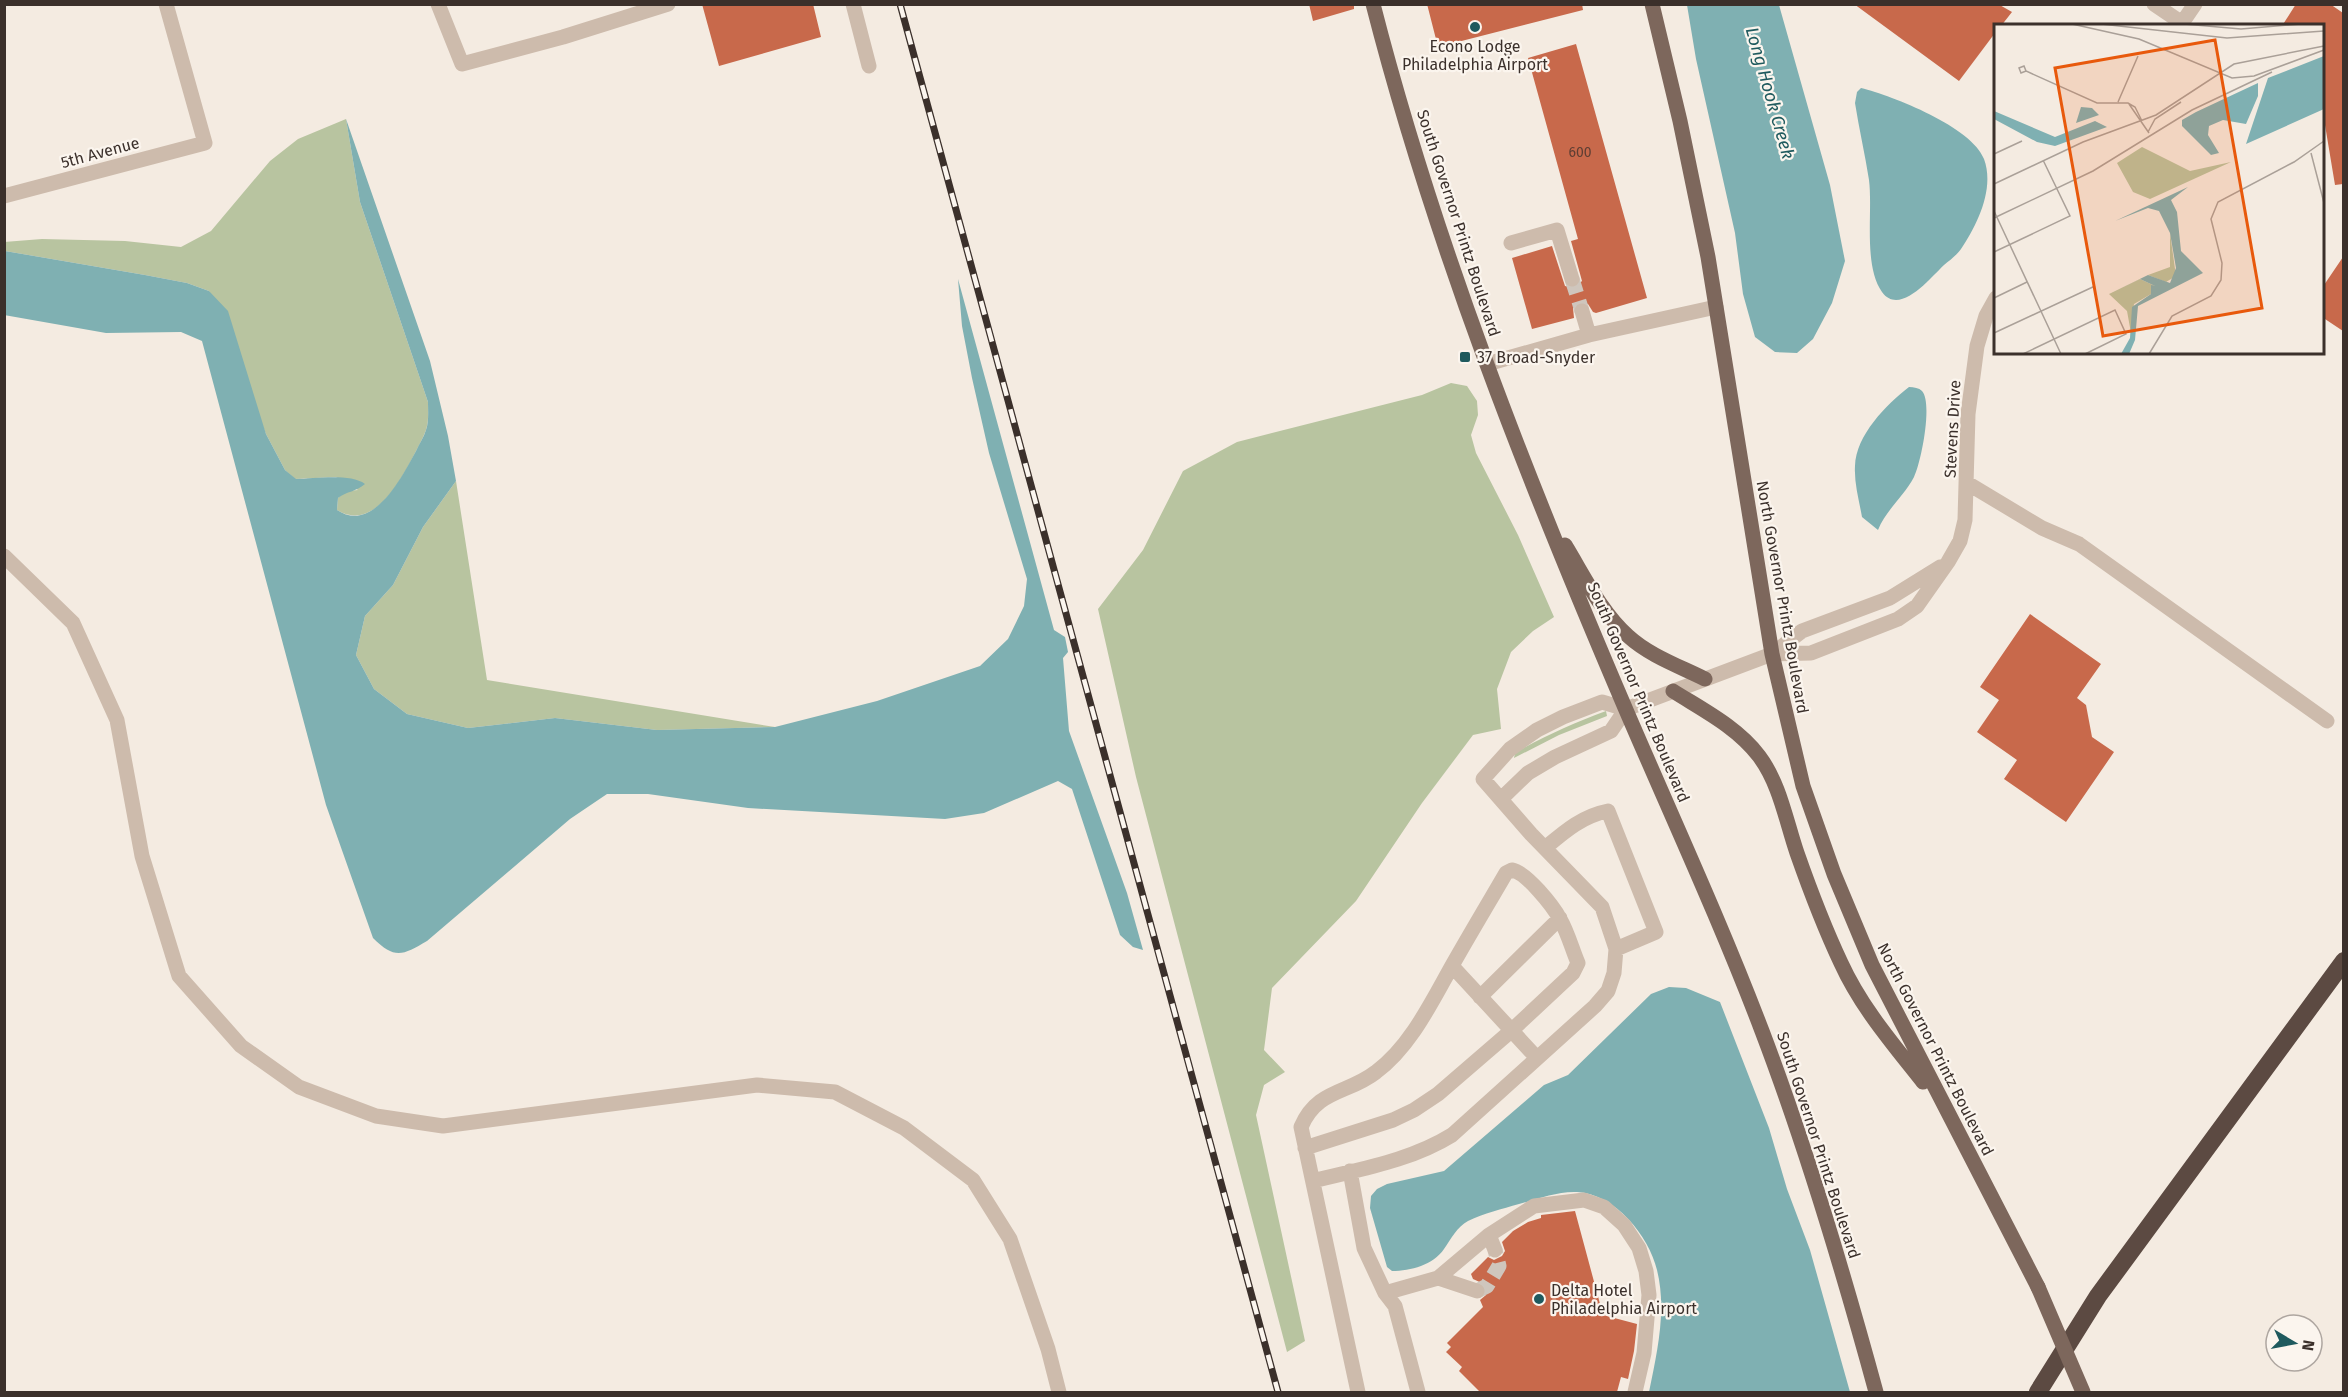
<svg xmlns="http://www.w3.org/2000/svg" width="2348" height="1397" font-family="'Fira Sans',sans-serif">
  <rect width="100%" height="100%" fill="#f4ebe1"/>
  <path fill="#b8c4a0" d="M346 119 360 202 428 402C428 410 429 421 426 430 423 438 418 447 414 455 400 482 373 532 337 510L338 498 346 491 358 490 336 477 295 479 285 470 266 434 209 291 187 283 145 275 5 251 4 242 42 239 125 241 181 247 211 231 270 161 298 139Z
    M1451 383 1467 386 1477 401 1478 415 1471 435 1476 453 1518 535 1554 617 1533 631 1511 652 1497 689 1501 729 1473 735 1422 803 1356 901 1272 988 1264 1050 1285 1072 1264 1085 1256 1115 1305 1341 1287 1352 1136 777 1098 609 1143 550 1183 471 1237 442 1422 395Z
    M456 481 487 680 775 727 657 730 555 718 468 728 407 714 374 689 356 655 365 616 393 585 423 527Z
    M1606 711 1607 716 1559 735 1514 758 1515 753C1544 736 1574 723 1606 711Z"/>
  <path fill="#7fb0b2" d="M1687 5H1779L1830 185 1845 261 1832 303 1813 339 1797 353 1775 352 1755 337 1743 294 1735 233 1696 59Z
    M1861 88C1893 96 1972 127 1984 159 1995 189 1977 225 1961 249 1957 255 1950 260 1944 265 1932 276 1900 317 1882 292 1863 265 1873 212 1869 180 1865 154 1859 129 1855 103L1857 92Z
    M346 119 430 361 448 436 456 481 423 527 393 585 365 616 356 655 374 689 407 714 468 728 555 718 657 730 775 727 877 701 980 666 1008 639 1024 606 1027 579 989 453 972 378 962 326 958 279 1054 630 1065 637 1068 652 1063 658 1069 731 1127 893 1143 950 1133 947 1120 935 1072 789 1058 781 984 813 945 819 748 808 648 794H607L570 819 427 941C403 955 395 960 373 938L326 805 202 341 181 332 106 333 4 315 5 251 145 275 187 283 209 291 228 311 266 434 285 470 296 479C314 479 350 473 365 484 356 492 347 491 338 498L337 510C373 534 402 477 416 451 419 444 424 437 426 430 429 422 428 410 428 402L360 202Z
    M1909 387C1914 387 1919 388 1922 391 1933 403 1921 463 1914 477 1904 496 1886 510 1878 530L1862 517C1859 500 1854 483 1855 466 1856 435 1886 405 1909 387Z
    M1669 987 1686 988 1720 1002 1769 1128 1787 1189 1810 1250 1850 1392H1649C1657 1353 1667 1310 1657 1270 1649 1236 1615 1194 1577 1192 1558 1191 1538 1199 1519 1204 1502 1209 1484 1213 1468 1221 1457 1227 1451 1239 1444 1249 1433 1265 1411 1271 1392 1271L1387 1267 1370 1208 1371 1196 1377 1189 1387 1184 1444 1171 1544 1085 1568 1075 1651 994Z"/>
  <path fill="#c8694b" d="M702 4H813L821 37 719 66Z
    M1309 4H1354V9L1313 21Z
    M1427 4H1582L1583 10 1438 47Z
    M1854 4H1998L2012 12 2001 26H1995V33L1959 81Z
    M2296 4H2330L2343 13V184L2335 185 2322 107V26H2282Z
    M1576 44 1647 298 1596 313 1593 312 1588 304 1580 302 1573 308 1574 318 1532 329 1512 258 1552 246 1565 286 1574 288 1582 281 1571 241 1578 239 1528 58Z
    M2343 257V331L2322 317V288Z
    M2030 614 2101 664 2077 698 2086 705 2092 737 2114 752 2066 822 2004 779 2017 760 1977 732 1999 700 1980 687Z
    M1575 1211 1603 1315 1637 1324 1634 1351 1628 1379 1621 1377 1617 1392H1480L1459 1371 1462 1367 1446 1352 1451 1347 1447 1343 1483 1307 1480 1300 1486 1295V1288L1484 1284 1473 1279 1471 1274 1488 1257 1494 1260 1502 1256 1505 1251 1502 1242 1513 1231 1528 1222 1541 1218V1215Z"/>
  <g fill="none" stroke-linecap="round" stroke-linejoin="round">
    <path stroke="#cfc6bd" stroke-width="15" stroke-dasharray="15 8" stroke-linecap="butt" d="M1572 279 1582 311
      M1477 1291 1487 1286 1499 1266 1495 1250"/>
    <path stroke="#cdbbac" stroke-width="15" d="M438 4 462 64 563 37 668 4
      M853 4 869 66
      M2154 4 2182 23
      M2180 26 2195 4
      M4 196 205 143 166 4
      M1511 243 1557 230 1572 279
      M1582 311 1589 335
      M1487 364 1589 335 1716 307
      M1967 483 2042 528 2079 544 2327 721
      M4 556 73 623 117 720 142 856 179 976 241 1046 299 1087 376 1116 443 1126 757 1085 835 1092 904 1128 973 1180 1010 1239 1048 1349 1059 1392
      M1772 654 1811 653 1898 619 1917 606 1948 562 1960 541 1965 520 1968 414 1977 346 1986 316 1996 298
      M1626 709 1772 654 1802 631 1890 598 1940 567
      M1501 799 1528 773 1555 757 1611 731 1626 709
      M1545 848C1564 832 1582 816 1608 811L1656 932 1616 949
      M1452 966 1537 1058
      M1480 997 1560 918
      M1305 1148 1393 1120 1414 1110 1438 1094 1511 1031 1573 973 1578 963C1572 949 1568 933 1560 919 1553 906 1526 872 1512 870L1506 873C1488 904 1470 934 1453 964 1432 1001 1411 1046 1376 1072 1348 1094 1317 1089 1301 1127L1358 1392
      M1350 1171 1364 1248 1385 1293 1395 1306 1418 1392
      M1313 1181C1360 1169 1410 1161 1452 1135L1595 1006 1608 991 1614 973 1616 949 1602 907 1531 834 1483 779 1510 749 1537 730 1563 717 1602 702 1626 709
      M1489 1235 1495 1250
      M1438 1278 1477 1291
      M1385 1293 1438 1278 1489 1235 1534 1206 1584 1200 1604 1207 1624 1225 1639 1248 1646 1271 1649 1295 1644 1353 1635 1392"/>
    <path stroke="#7d675c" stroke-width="15" d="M1373 4C1435 246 1528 481 1626 710 1672 817 1721 923 1762 1031 1807 1149 1843 1271 1876 1392
      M1652 4 1680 121 1708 257 1772 654 1803 786 1834 874 1872 965 2038 1287
      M1565 545C1584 576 1601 612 1628 636 1650 656 1679 666 1705 679
      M1673 691C1703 710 1737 727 1759 756 1780 784 1786 821 1797 853 1810 890 1824 927 1841 963 1861 1007 1893 1044 1923 1082"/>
    <path stroke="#5c4a42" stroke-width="18" d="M2038 1392 2098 1296 2344 961"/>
    <defs>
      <path id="rail" d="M900 4 1278 1392"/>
    </defs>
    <use href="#rail" stroke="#3b302b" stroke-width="7"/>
    <use href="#rail" stroke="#fbf5ee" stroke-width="4.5" stroke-dasharray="14" stroke-linecap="butt"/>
    <path stroke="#7d675c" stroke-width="15" d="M2038 1287 2083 1392"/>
  </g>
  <g fill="#1f5a5e" stroke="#fbf5ee" stroke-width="2">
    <circle cx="1475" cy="27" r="6"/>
    <rect x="1459" y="351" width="12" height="12" rx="3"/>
    <circle cx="1539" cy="1299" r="6"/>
  </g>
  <g text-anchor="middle" stroke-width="4.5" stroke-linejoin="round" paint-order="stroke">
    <g font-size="14" fill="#5e3e33">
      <text x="1580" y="157">600</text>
    </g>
    <g font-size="16" fill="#3b302b" stroke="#fbf5ee" text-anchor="start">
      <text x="1475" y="52" text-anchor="middle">Econo Lodge<tspan x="1475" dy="18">Philadelphia Airport</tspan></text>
      <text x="1477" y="363">37 Broad-Snyder</text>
      <text x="1551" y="1296">Delta Hotel<tspan x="1551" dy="18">Philadelphia Airport</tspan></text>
    </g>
    <g font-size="16" fill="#3b302b" stroke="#fbf5ee">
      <text transform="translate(100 152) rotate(-15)" y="6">5th Avenue</text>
      <text transform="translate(1459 223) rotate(72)" y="6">South Governor Printz Boulevard</text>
      <text transform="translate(1952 429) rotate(-87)" y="6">Stevens Drive</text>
      <text transform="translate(1783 597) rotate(80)" y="6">North Governor Printz Boulevard</text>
      <text transform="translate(1639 692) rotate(67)" y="6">South Governor Printz Boulevard</text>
      <text transform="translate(1936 1049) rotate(63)" y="6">North Governor Printz Boulevard</text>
      <text transform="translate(1819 1145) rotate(72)" y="6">South Governor Printz Boulevard</text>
    </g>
    <g font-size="18" font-style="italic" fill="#1f5a5e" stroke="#fbf5ee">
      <text transform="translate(1770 93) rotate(74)" y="6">Long Hook Creek</text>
    </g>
  </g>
  <g transform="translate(1994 24)">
    <rect width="330" height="330" fill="#f4ebe1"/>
    <path d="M148 123 196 147 237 138 156 175 139 168 123 139ZM176 209 182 252 172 258 154 251 176 243ZM146 255 161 262 157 270 140 280 137 309 133 287 115 270Z" fill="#b8c4a0"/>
    <path d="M330 32V85L252 120 274 54ZM264 59V72L252 100 229 96 215 102 214 111 225 129 217 131 188 102V96L202 88ZM87 83 98 84 105 91 82 99ZM0 87 61 113 101 97 113 103 61 122 43 118 0 95ZM194 163 177 176 183 188 187 227 209 249 144 282 141 316 135 330H127L136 314 138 283 157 270V261L161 262 146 255 115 270 154 251 176 259 182 244 176 209 165 187 154 184 121 197Z" fill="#7fb0b2"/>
    <path fill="none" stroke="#aaa098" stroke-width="1.5" d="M78 0 145 15 238 54 260 52 330 26M107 0 233 14 330 7M190 0 247 5 307 0M32 47 27 49 25 44 30 42 32 47 103 79H134L141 83 148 97M124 78 144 32M135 80 155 109M154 108 161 95 187 78M317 129 330 179M0 130 28 117M0 160 89 118 162 91 240 40 330 22M0 187 67 330M0 194 99 147 198 86 278 48M0 228 76 192 49 136M0 274 33 258M0 309 101 262M29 330 121 286 132 310 91 330M155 330 178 292 217 272 227 256 228 239 217 195 224 178 300 138 330 117"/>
    <path fill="#e8590c" fill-opacity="0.15" stroke="#e8590c" stroke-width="3" d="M221 16 268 284 109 312 61 44Z"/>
    <rect width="330" height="330" fill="none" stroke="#3b302b" stroke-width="3"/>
  </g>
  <rect width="2348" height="1397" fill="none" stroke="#3b302b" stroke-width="12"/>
  <g transform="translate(2294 1343) rotate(100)"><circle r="28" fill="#fbf5ee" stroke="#aea6a0" stroke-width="1.5"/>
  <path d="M0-4.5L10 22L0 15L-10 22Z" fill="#1f5a5e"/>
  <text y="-9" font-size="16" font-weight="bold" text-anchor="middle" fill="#3b302b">N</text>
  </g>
</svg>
